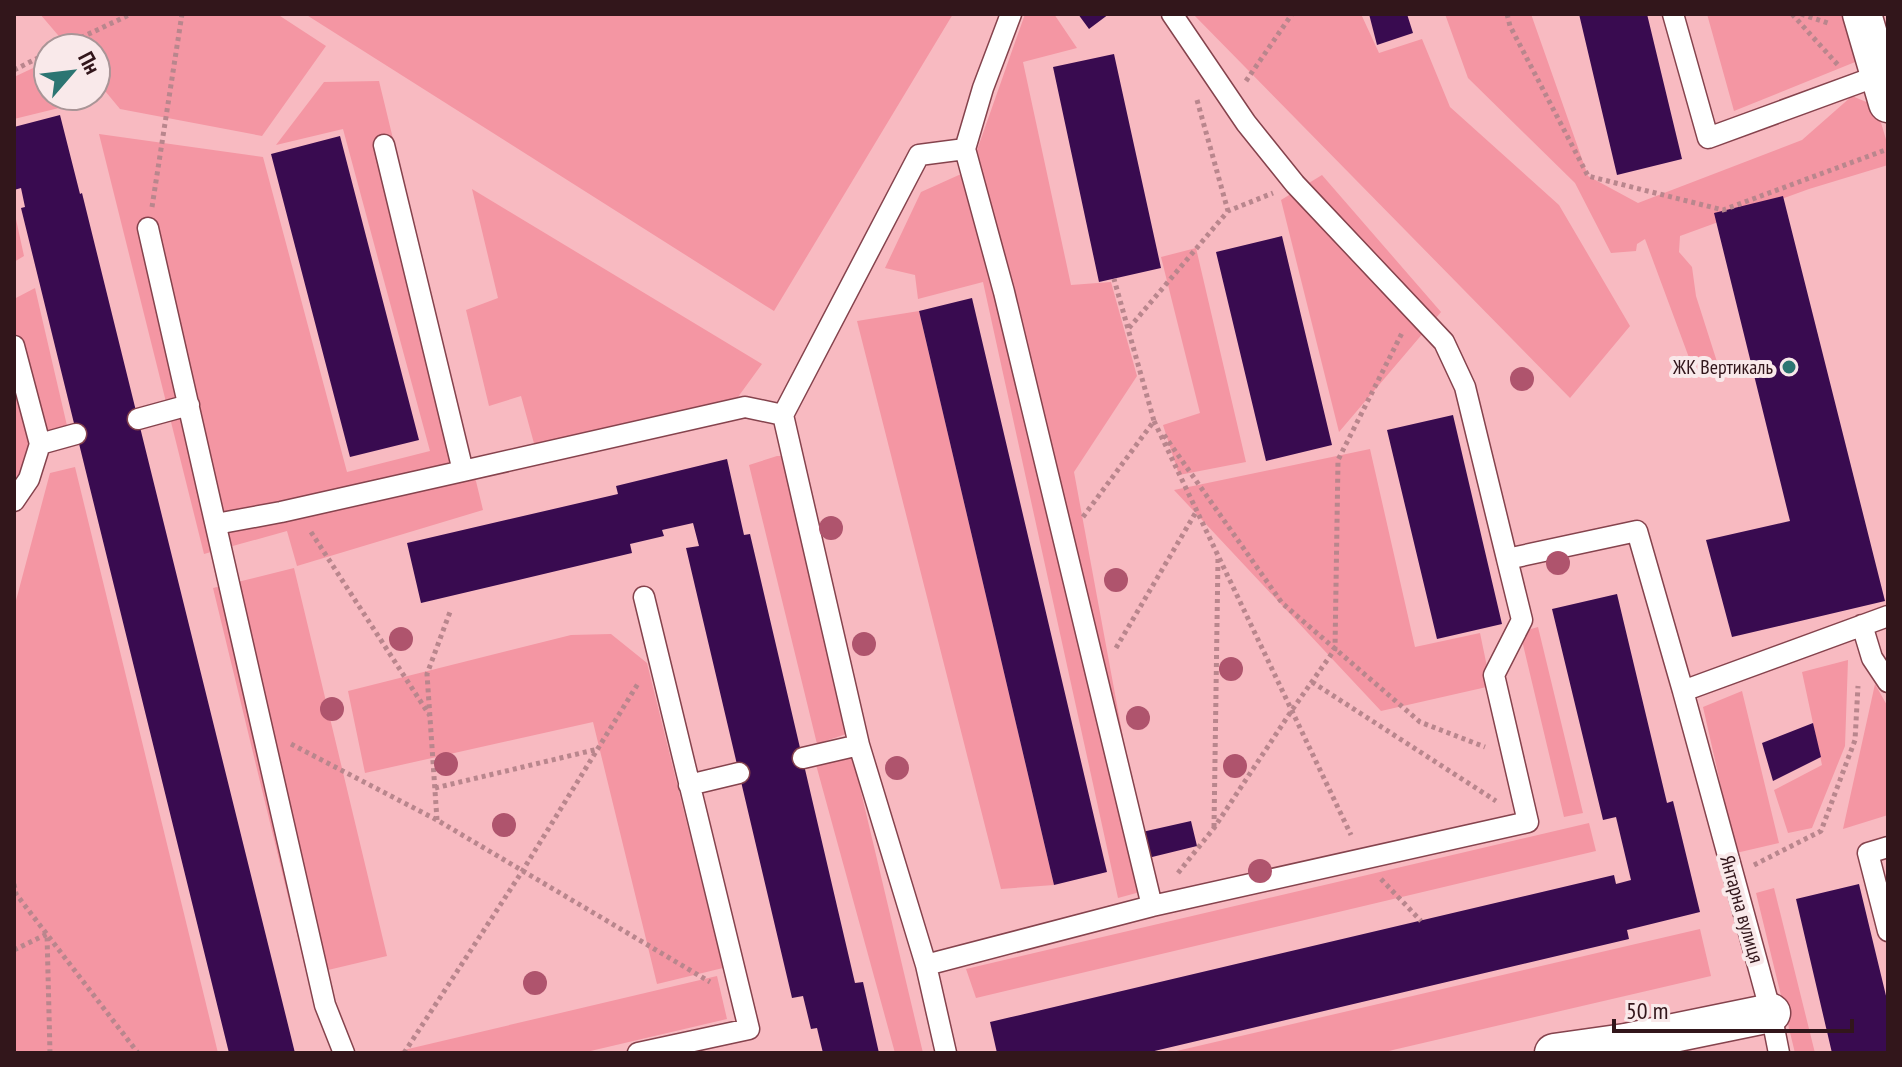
<svg xmlns="http://www.w3.org/2000/svg" width="1902" height="1067" font-family="'PT Sans Narrow',sans-serif">
  <rect width="100%" height="100%" fill="#f8bac1"/>
  <path fill="#f496a3" d="M40 14H277L326 46 262 136 120 109 96 80V48H69Z
    M305 14H953L774 311Z
    M1025 14H1054L1077 48 1023 62 1071 285 1111 282 1137 376 1074 472 1151 889 1118 898 983 282 918 299 915 275 885 268 921 192 970 170Z
    M1193 14H1361L1379 53 1422 39 1450 107 1559 205 1630 326 1570 398Z
    M1445 14H1531L1588 176 1638 203 1802 140 1852 96 1876 106 1888 146V165L1809 189 1680 236 1679 252 1692 267 1696 296 1718 365 1691 363 1645 239 1637 244 1636 251 1611 253 1575 183 1468 78Z
    M1707 14H1851L1865 58 1734 111Z
    M48 61V96H58L59 108 14 119V77Z
    M379 81 483 510 297 566 287 531 204 554 99 134 263 157 347 472 430 451 343 129 276 145 324 82Z
    M1322 175 1441 312 1339 432 1281 200Z
    M472 189 762 364 738 397 535 447 521 396 489 406 466 310 498 298Z
    M14 210 24 256 14 262Z
    M1196 248 1246 462 1179 475 1163 425 1200 413 1161 257Z
    M35 288 68 430 14 484V299Z
    M919 311 1054 885 1001 889 857 321Z
    M1370 449 1415 647 1480 633 1491 686 1381 711 1174 490Z
    M777 456H784L849 733 817 744 749 465Z
    M75 467 218 1053H14V608L50 473Z
    M294 568 387 956 307 975 213 588Z
    M1538 627 1583 813 1564 817 1520 632Z
    M611 634 647 663 723 968 657 984 593 722 365 773 348 691 571 635Z
    M1848 660 1845 746 1812 828 1788 833 1774 790 1822 765 1802 672Z
    M1875 684 1888 707V815L1843 829Z
    M1742 691 1779 843 1736 853 1703 707Z
    M852 754 923 1053H895L815 761Z
    M1589 823 1596 851 976 998 966 969Z
    M1774 888 1815 1053H1795L1756 893Z
    M1700 929 1711 976 1380 1053H1168Z
    M717 976 727 1019 582 1053H391Z"/>
  <path fill="#390b50" d="M1078 14H1109L1089 29Z
    M1369 14H1407L1413 33 1377 45Z
    M1579 14H1647L1682 159 1617 175Z
    M1114 54 1161 268 1099 282 1053 67Z
    M60 115 80 194 82 193 295 1053H229L21 208 25 207 21 188 14 190V127Z
    M340 136 419 440 350 457 271 154Z
    M1783 196 1885 601 1732 637 1706 540 1790 521 1714 213Z
    M1282 236 1332 445 1266 461 1216 252Z
    M972 298 1107 872 1054 885 919 311Z
    M1453 415 1502 624 1437 639 1387 430Z
    M727 459 744 535 750 534 855 983 863 982 879 1053H823L817 1028 811 1029 803 996 792 998 686 548 699 546 693 523 662 530 664 536 630 544 632 553 421 603 407 543 618 494 616 486Z
    M1617 594 1667 803 1673 801 1700 912 1627 930 1629 939 1146 1053H997L990 1022 1614 875 1616 884 1631 880 1616 817 1603 820 1552 609Z
    M1813 723 1821 757 1773 781 1762 743Z
    M1191 821 1197 846 1148 858 1142 832Z
    M1859 884 1888 1004V1053H1832L1796 899Z"/>
  <g fill="none" stroke-linecap="round" stroke-linejoin="round">
    <defs>
      <path id="service" d="M1011 14 983 88 965 149 1004 292 1152 906
        M1172 14 1246 123 1295 184 1444 342 1465 387 1507 559
        M1673 14 1708 138 1880 75
        M148 228 325 1005 344 1053
        M14 346 40 444
        M138 419 189 405
        M463 471 745 407 783 415
        M14 501 29 479 40 444 76 434
        M216 524 281 512 463 471 384 145
        M1862 625 1872 658 1888 682
        M803 758 859 745
        M689 785 739 773
        M1888 847 1868 853 1888 931
        M926 965 859 745 783 415 919 155 965 149
        M638 1053 749 1029 644 597
        M946 1053 926 965 1152 906 1528 822 1494 675 1522 620 1507 559 1637 531 1683 691
        M1779 1053 1771 1013 1683 691 1888 616"/>
      <path id="minor" d="M1862 14 1888 103
        M1554 1053 1625 1043 1771 1013"/>
    </defs>
    <use href="#service" stroke="#85434d" stroke-width="23"/>
    <use href="#minor" stroke="#85434d" stroke-width="41"/>
    <path stroke="#b9868d" stroke-width="5" stroke-dasharray="4 4" stroke-linecap="butt" d="M1507 14 1510 26 1588 176 1723 210 1888 149
      M1792 14 1838 65
      M1801 14 1831 24
      M59 48 131 14
      M14 70 48 53
      M1246 81 1292 14
      M1197 100 1228 211
      M152 207 182 14
      M1129 328 1228 211 1273 193
      M1154 421 1351 835
      M1164 435 1282 603 1420 722 1485 747
      M1083 517 1154 421 1114 279
      M311 532 430 716
      M1116 648 1196 512
      M1312 682 1496 801
      M291 744 437 820 710 982
      M435 788 598 749
      M437 820 427 674 450 612
      M1214 827 1218 557
      M1754 865 1821 831 1855 740 1858 686
      M1178 873 1214 828 1292 710 1335 649 1338 460 1402 333
      M1381 879 1421 921
      M14 884 16 894 138 1053
      M14 950 47 934 50 1053
      M404 1053 523 870 639 682"/>
    <use href="#service" stroke="#fff" stroke-width="20"/>
    <use href="#minor" stroke="#fff" stroke-width="38"/>
  </g>
  <g fill="#af546d">
    <circle cx="1522" cy="379" r="12"/>
    <circle cx="831" cy="528" r="12"/>
    <circle cx="1558" cy="563" r="12"/>
    <circle cx="1116" cy="580" r="12"/>
    <circle cx="401" cy="639" r="12"/>
    <circle cx="864" cy="644" r="12"/>
    <circle cx="1231" cy="669" r="12"/>
    <circle cx="332" cy="709" r="12"/>
    <circle cx="1138" cy="718" r="12"/>
    <circle cx="446" cy="764" r="12"/>
    <circle cx="1235" cy="766" r="12"/>
    <circle cx="897" cy="768" r="12"/>
    <circle cx="504" cy="825" r="12"/>
    <circle cx="1260" cy="871" r="12"/>
    <circle cx="535" cy="983" r="12"/>
  </g>
  <circle fill="#2c7572" stroke="#f9e9ea" stroke-width="3" cx="1789" cy="367" r="8"/>
  <g text-anchor="middle" stroke-width="8" stroke-linejoin="round" paint-order="stroke">
    <g font-size="20" fill="#32161b" stroke="#f9e9ea" text-anchor="end">
      <text x="1773" y="374">ЖК Вертикаль</text>
    </g>
    <g font-size="20" fill="#32161b" stroke="#f9e9ea">
      <text transform="translate(1742 909) rotate(74)" y="7">Янтарна вулиця</text>
    </g>
  </g>
  <rect width="1902" height="1067" fill="none" stroke="#32161b" stroke-width="32"/>
  <g transform="translate(72 72) rotate(62)"><circle r="38" fill="#f9e9ea" stroke="#a99597" stroke-width="2"/>
  <path d="M0-6L14 30L0 20L-14 30Z" fill="#2c7572"/>
  <text y="-12" font-size="22" font-weight="bold" text-anchor="middle" fill="#32161b">Пн</text>
  </g>
  <path d="M1614 1019v12h238v-12" fill="none" stroke="#32161b" stroke-width="4"/>
  <text x="1626" y="1019" font-size="24" fill="#32161b" stroke="#f9e9ea" stroke-width="6" paint-order="stroke">50 m</text>
</svg>
